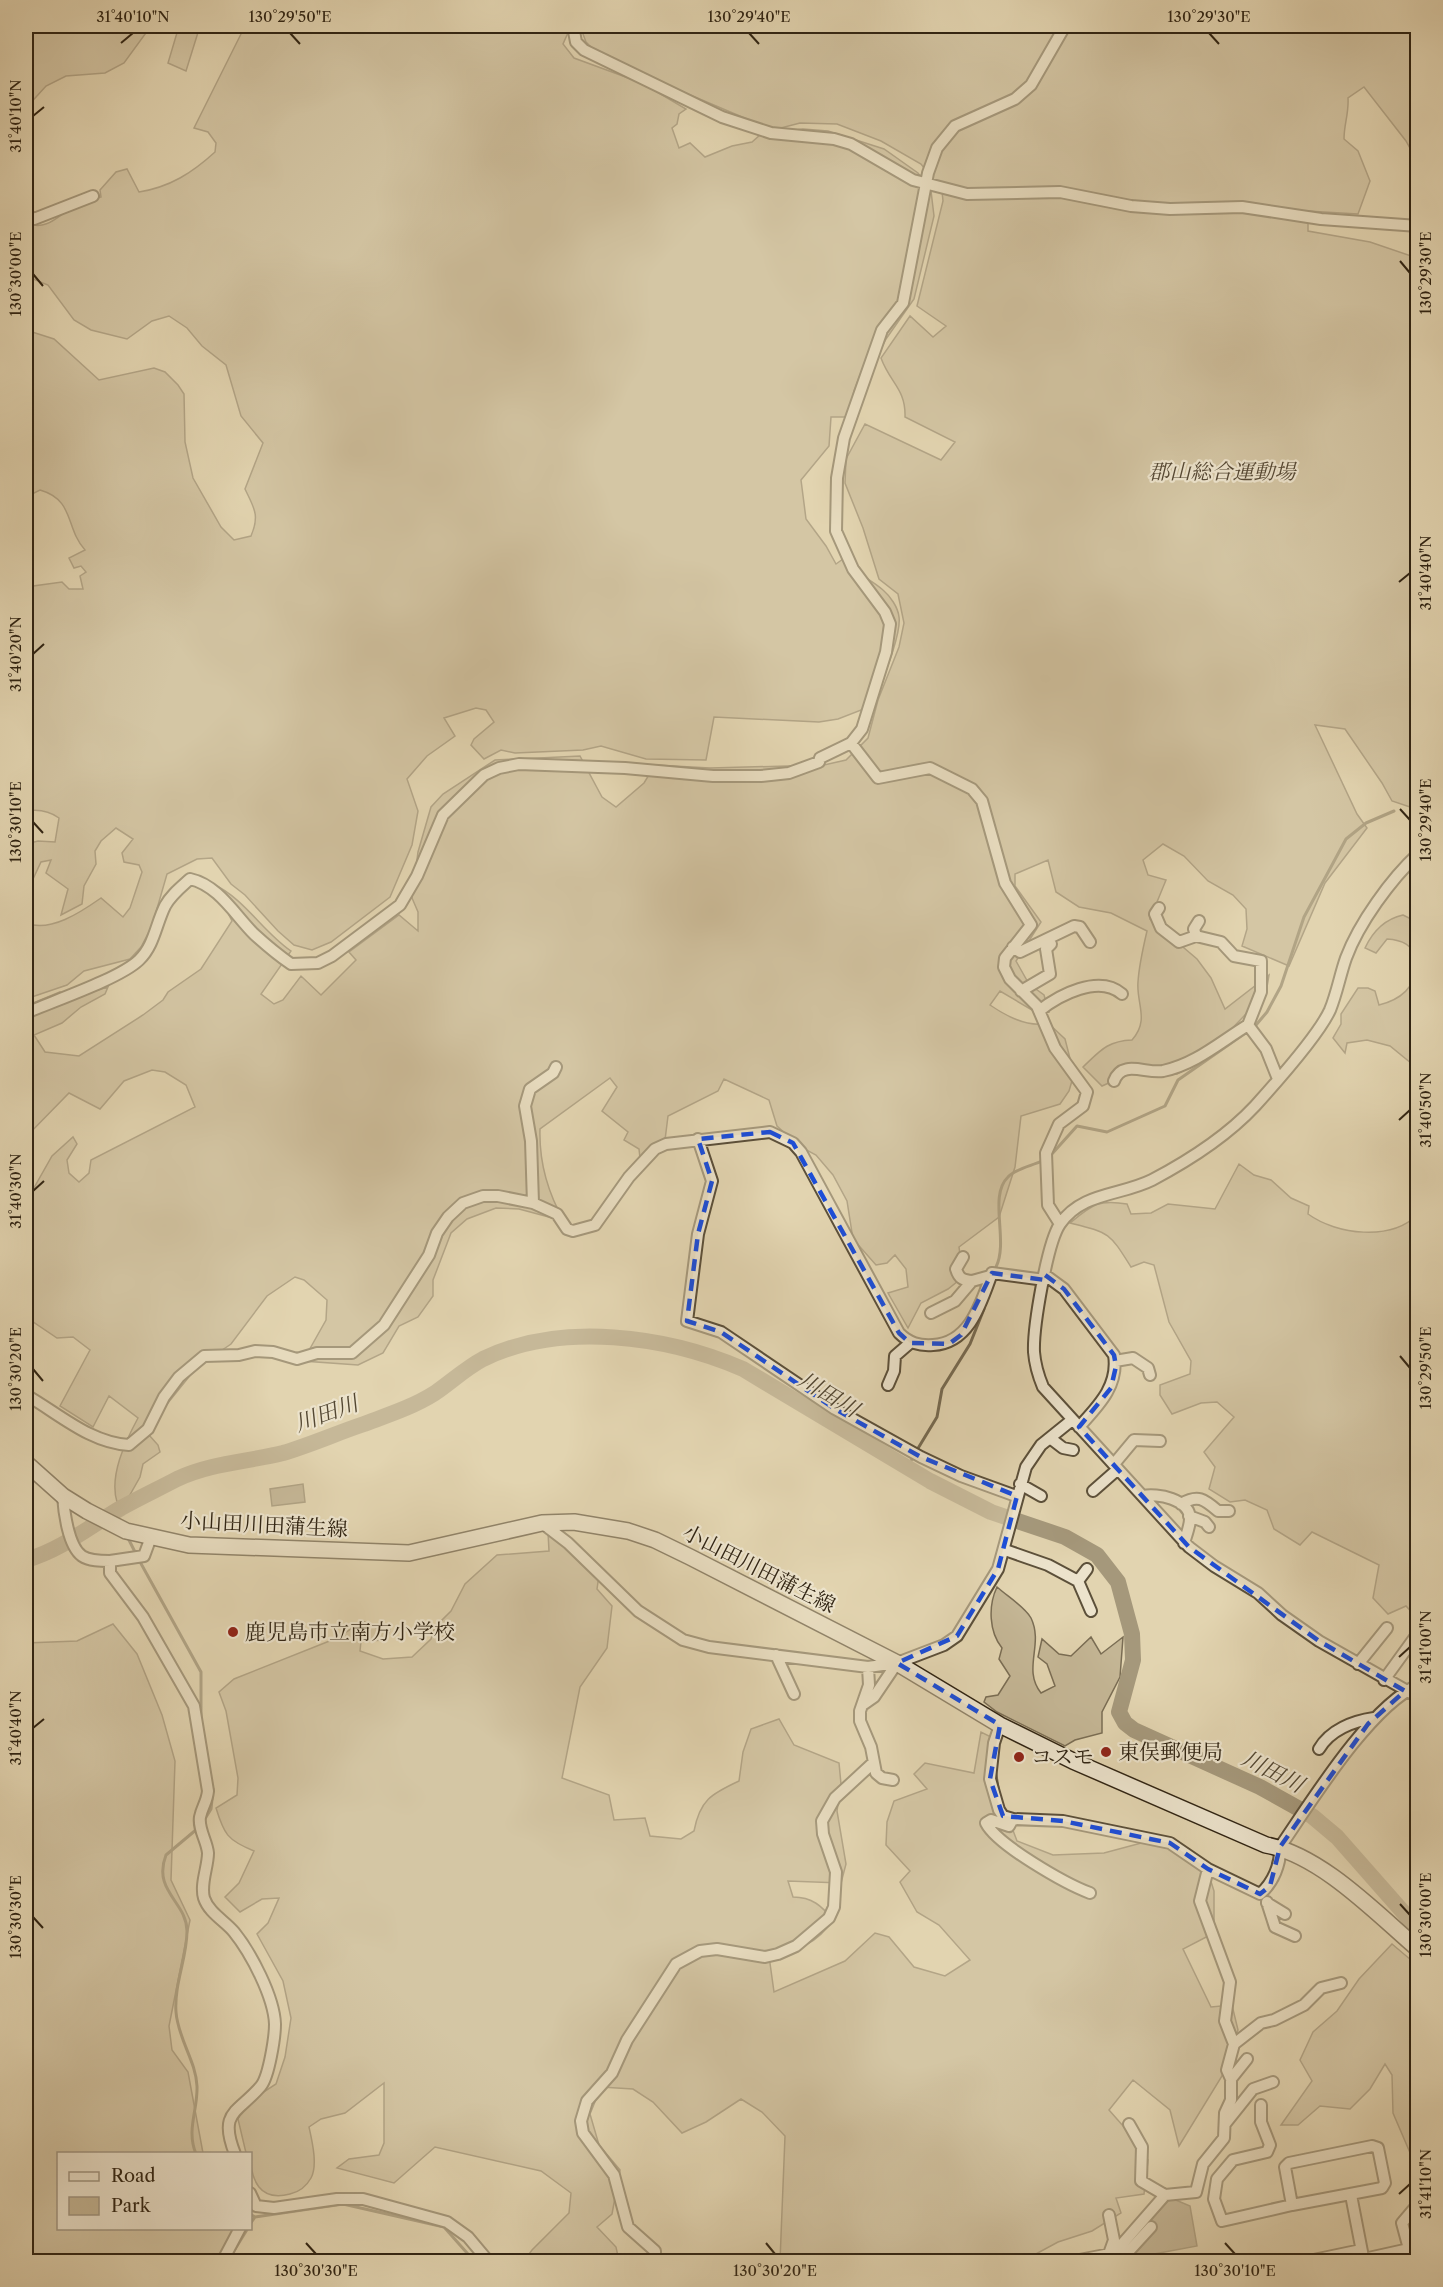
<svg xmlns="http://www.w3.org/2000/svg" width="1443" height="2287" font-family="'Libre Caslon Text','Noto Serif JP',serif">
  <rect width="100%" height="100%" fill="#e2d4b0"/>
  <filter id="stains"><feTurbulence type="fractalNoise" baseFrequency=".00333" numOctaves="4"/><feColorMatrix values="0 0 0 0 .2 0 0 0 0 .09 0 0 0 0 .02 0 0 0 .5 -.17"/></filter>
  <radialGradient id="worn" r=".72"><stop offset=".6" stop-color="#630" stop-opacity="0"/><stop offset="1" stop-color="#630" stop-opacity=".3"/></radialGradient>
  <path fill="#c4b695" stroke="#7a6d54" stroke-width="1.5" d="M26 26H151L124 63 105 73 66 76 46 86 26 108Z
    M179 26H200L186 71 168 63Z
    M227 26H571L563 44 574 58 642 83 686 109 679 114 677 124 672 128 679 148 690 143 705 157 732 146 752 142 760 135 803 129 828 131 884 149 918 173 931 191 934 216 914 299 886 339 878 355 862 370 854 391 849 417H831L829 446 801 480 806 519 826 546 836 564 843 559C853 573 870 578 883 590 890 596 898 607 899 617 902 636 877 693 870 714L861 710 838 719 819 722 714 717 706 760 646 759 601 746 583 750 515 753 501 750 484 759 471 745 474 739 494 722 486 710 476 708 444 718 455 736 427 756 407 779 418 811 412 845 390 897 331 942 312 950 294 945 278 931 245 895 231 884 212 858 197 859 167 874 152 926 141 947 130 959 84 971 67 985 26 999V923C50 933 81 912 101 898L123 917 130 908 142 872 139 865 124 862 122 853 133 839 116 828 101 841 95 851 96 864 84 886 82 904 61 915 68 889 46 873 51 860 41 862 26 894V844L38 841 55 842 59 818C48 810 38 809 26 811V587L62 582 69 589H83L80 576 86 572 81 566 74 568 69 558 85 550C65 528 75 500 40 490L26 497V330L54 339 99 380 154 368 165 372 178 385 184 394 185 442 193 478 221 527 234 540 251 536C260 515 254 508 245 489L263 443 241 416 226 365 202 346 187 328 169 316 152 321 127 339 91 330 74 320 48 285 26 276V223C48 232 59 214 77 204 84 201 93 199 101 197L100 190 116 172 127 169 139 192C170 187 192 173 215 152L216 143 208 132 194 128 242 32Z
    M580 26H1417V161L1406 141 1364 87 1348 98C1349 113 1344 124 1344 139L1358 151 1370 181 1358 214 1308 211V231L1370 242 1417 258V806L1410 807 1392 801 1382 783 1345 729 1315 725 1357 814 1367 828 1325 883 1289 966 1242 946 1247 929 1246 909 1233 895 1208 881 1184 856 1163 844 1143 860 1148 875 1166 880 1150 919 1197 959 1211 978 1225 1009 1269 975 1266 993 1201 1061 1177 1074 1133 1072 1102 1086 1083 1067C1100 1051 1107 1041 1132 1040 1150 1020 1136 1003 1138 982 1139 965 1143 948 1147 931L1111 913 1079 907 1056 892 1048 860 1015 874V886L1041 922 1016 961 1029 984 1044 995 1049 1012 1037 1013 1000 991 990 1005C1006 1016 1029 1028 1048 1023L1065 1039 1074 1074 1069 1091 1060 1104 1021 1116 1015 1167 999 1217 959 1247 963 1277 948 1289 921 1303 908 1328 888 1293 908 1287 906 1269 895 1255 887 1263 876 1265 853 1239 847 1201 833 1175 816 1155 799 1146 777 1126 769 1100 724 1079 718 1091 668 1116 664 1148 649 1163 640 1158 639 1149 624 1140 628 1132 602 1111 617 1087 610 1078 540 1129C539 1161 548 1193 564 1221L519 1209 496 1208 467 1219 451 1233 433 1280V1296L418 1317 399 1326 383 1353 358 1365 303 1361 326 1320 327 1300 304 1280 295 1277 267 1296 231 1344 196 1368 151 1424 149 1435 158 1445 160 1452 143 1464 140 1477 127 1500 117 1502C109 1476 125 1442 138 1418L109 1396 93 1427 60 1406 90 1350 73 1337 57 1338 26 1317V1202L52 1156 73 1137 77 1144 67 1160 69 1173 79 1182 89 1173 91 1160 195 1107 186 1085 165 1072 152 1070 124 1081 100 1109 69 1093 26 1137V1006L60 992 67 999 108 987 105 994 81 1007 62 1023 34 1035 45 1052 79 1056 143 1015 163 1000 168 992 201 969 232 921 213 884C245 899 262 931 291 951L261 994 274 1004 283 1000 301 976 321 995 356 960 349 952 399 915 418 931V912L412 898 418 852 431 807 443 794 495 760 580 756 602 797 616 807 644 783 655 765 710 768 824 765 846 760 868 738 878 700 899 647 904 623 898 594 879 579 863 528 845 483 846 459 865 424 941 460 955 442 905 417C906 389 890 383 881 358L910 316 933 337 946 326 917 306 943 201 942 191 921 164 881 141 837 124 800 123 777 129 761 125 676 89 592 48 586 42Z
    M1403 915 1417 922V959C1412 945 1403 940 1387 939L1376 953 1365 948C1373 931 1385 919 1403 915Z
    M1417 965V1068L1390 1046 1367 1040 1347 1043 1345 1053 1333 1038 1341 1024V1014L1358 988H1368L1375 991 1379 1005C1400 1000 1416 987 1417 965Z
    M1239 1164 1254 1175 1271 1180 1291 1198 1309 1206 1308 1214C1337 1235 1391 1241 1417 1215V1618L1406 1606 1388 1614 1373 1598 1379 1565 1312 1532 1300 1545 1274 1529 1267 1510 1245 1500 1230 1502 1209 1489 1215 1467 1204 1452 1234 1417 1217 1402 1201 1403 1172 1414 1160 1395V1385L1190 1374 1191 1361 1169 1322 1154 1265 1144 1262 1131 1267C1109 1232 1110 1233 1070 1223 1092 1205 1098 1199 1127 1204L1131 1214 1151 1213 1168 1204 1215 1209Z
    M548 1532C571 1538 585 1550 600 1568L597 1589 612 1606 607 1648 580 1687 562 1778 609 1795 614 1820 645 1818 650 1836 681 1839 694 1831C700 1800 711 1794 739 1781L743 1752 751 1729 779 1719 794 1745 839 1763 841 1784 837 1811 846 1864 841 1883 788 1881 793 1897C812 1897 822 1906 833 1920 815 1946 798 1949 769 1956L774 1992 845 1961 875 1933 889 1937 914 1967 945 1976 970 1960 939 1925 917 1912 900 1882 910 1871 886 1845 887 1822 894 1801 927 1789 914 1774 925 1763 974 1773 981 1732 991 1737 1000 1796 1017 1841 1053 1855 1104 1853 1145 1842 1194 1856 1208 1872 1214 1891V1933L1183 1949 1211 2007 1232 2005 1238 2030 1222 2076 1179 2146 1170 2110 1133 2080 1109 2110 1131 2135 1148 2160 1144 2194 1116 2198 1121 2213 1092 2231 1058 2242 1023 2261H780L785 2136 762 2112 741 2099 706 2122 682 2133 653 2102 633 2089 601 2087 590 2114 599 2145 620 2170 612 2214 597 2227 616 2247 619 2261H524L532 2250 569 2213 571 2193 541 2171 435 2147 394 2183 337 2168 349 2159 379 2155 384 2143V2083L345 2113 321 2119 309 2127C312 2141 318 2165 311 2178 306 2187 299 2192 290 2194 259 2202 251 2180 250 2154L246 2153 238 2119 244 2105 276 2084 285 2057 291 2018 283 1981 257 1934 268 1923 279 1898 262 1899 240 1912 225 1897 239 1883 254 1851C227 1840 224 1834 216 1808L237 1795 238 1778 226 1711 219 1692 234 1679 337 1638 363 1621 380 1630H390L387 1640 361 1641 360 1651 383 1659 412 1657 431 1639 435 1627 451 1611 465 1584 497 1555 549 1551Z
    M997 1587C1007 1596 1025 1607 1031 1618 1044 1645 1022 1669 1041 1693L1055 1686 1047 1664 1038 1657 1042 1639 1059 1654 1071 1656 1091 1637 1101 1654 1123 1637 1120 1677 1102 1712V1733L1075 1740 1065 1746 997 1712 984 1702 986 1697 998 1695 1010 1676 999 1659 1002 1648C989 1632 988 1606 997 1587Z
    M113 1624 137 1654 162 1715 175 1761 171 1880 190 1920 169 2026 172 2050 188 2072 203 2153 58 2154V2228L236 2229 225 2261H26V1643L77 1641Z
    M1392 1944 1417 1965V2169L1393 2113 1392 2075 1385 2064 1370 2089 1350 2109 1320 2106 1298 2125H1281L1312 2081 1300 2060 1313 2032 1337 2011 1359 1979Z"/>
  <path fill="#a5987b" stroke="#766a51" stroke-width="1.5" d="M303 1484 305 1502 272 1506 270 1489Z
    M1171 2198 1190 2206 1197 2246 1127 2259V2246Z"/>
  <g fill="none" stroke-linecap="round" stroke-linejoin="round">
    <path stroke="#766a51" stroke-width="3" d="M1256 1025 1267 1012 1281 986 1304 917 1346 839 1366 823 1394 811
      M1051 1155 1077 1126 1107 1132 1165 1106 1178 1080 1247 1032
      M996 1267C1009 1241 988 1196 1008 1177 1015 1169 1031 1166 1042 1161
      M917 1450 937 1417 942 1389 970 1344 984 1309
      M907 1467 914 1456
      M115 1512 118 1519
      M127 1536 136 1554
      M139 1560 201 1672V1720
      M203 1822 211 1809 213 1789
      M196 2154C186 2130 198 2110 197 2086 196 2061 178 2039 176 2012 174 1984 187 1958 187 1931 187 1902 152 1891 166 1855L197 1829
      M250 2214 255 2217 250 2224
      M255 2217 343 2204 444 2227 475 2262
      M232 2254 248 2228
      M202 2262 218 2257"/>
    <path stroke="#a5987b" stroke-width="16" d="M26 1560C61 1550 89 1527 121 1508 139 1498 158 1489 177 1479 211 1463 247 1462 283 1453 310 1445 337 1433 364 1424 388 1415 413 1407 435 1393 451 1382 466 1368 483 1359 561 1321 667 1336 743 1369L930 1481 991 1512 1065 1537 1097 1555 1118 1582 1132 1634 1133 1660 1119 1712 1125 1723 1134 1730 1260 1787 1312 1816 1337 1837 1418 1929"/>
    <defs>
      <path id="minor" d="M573 26 576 42 584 50 722 117 771 133 834 139 851 144 913 180 967 194 1060 192 1131 206 1170 209 1242 207 1321 219 1418 226
        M26 216 34 219 93 196
        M851 743 878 778 930 768 972 789 982 801 1005 883 1031 925 1005 958 1004 967 1010 979 1037 1006 1055 1048 1087 1092 1083 1106 1059 1124 1046 1153 1048 1205 1060 1224
        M1418 854C1391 879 1359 923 1346 958 1340 975 1337 993 1330 1010 1319 1034 1274 1085 1255 1106 1227 1136 1188 1161 1152 1180 1120 1196 1082 1192 1060 1224 1047 1243 1033 1328 1034 1352 1035 1365 1038 1375 1043 1387L1189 1547 1214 1566 1258 1593 1282 1615 1319 1641 1418 1697
        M1159 908 1155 914 1161 928 1179 942 1196 936 1221 942 1234 956 1261 961V992L1248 1025 1266 1049 1278 1079
        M1196 936 1194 929 1199 921
        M1013 947 1020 952 1074 926 1080 927 1090 942
        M1021 991 1050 974 1046 949 1051 944
        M1039 1011C1059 995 1099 974 1122 994
        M26 1013C53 1001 119 979 139 960 154 946 156 924 165 906 171 895 180 888 190 879 218 885 235 915 254 934 266 945 278 955 291 964L318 963 332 956 400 905 417 876 443 815 484 775 499 768 519 764 625 768 713 776H761L789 773 819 762 820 758 851 743 862 729 886 652 890 624 885 612 853 569 836 531 837 478 844 438 882 330 903 303 928 173 937 148 955 126 1015 99 1031 85 1065 26
        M1114 1081C1122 1059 1146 1074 1163 1071 1196 1064 1220 1042 1248 1025
        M698 1139 712 1181 698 1234 687 1321 721 1332 835 1409 921 1457 961 1476 1016 1496
        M533 1203 531 1141 525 1106 530 1089 553 1073 556 1067
        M963 1257 956 1269C959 1279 963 1280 972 1281
        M1045 1275 1064 1289 1114 1355C1119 1386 1098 1406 1079 1427
        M931 1313 955 1301 972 1281 990 1276
        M1115 1361 1133 1358 1148 1368 1150 1375
        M888 1385 894 1371 895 1356 910 1343
        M26 1395C58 1413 90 1443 129 1445L148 1429 164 1397 179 1377 204 1356 239 1355 255 1351 273 1352 297 1359 317 1353H352L384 1325 429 1255 437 1233 448 1217 463 1203 483 1196H498L533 1203 557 1214 567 1229 573 1231 595 1225 629 1177 655 1149 666 1144 770 1132 793 1143 801 1152 899 1333C909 1343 919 1346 933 1345 970 1343 981 1303 992 1273L1045 1280
        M1050 1438 1063 1448 1073 1450
        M1114 1464 1134 1440 1160 1441
        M1020 1484 1041 1496
        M1093 1491 1118 1469
        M63 1496C64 1511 68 1546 82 1556 89 1561 101 1561 110 1561
        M1143 1496C1157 1493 1190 1499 1190 1519 1190 1526 1186 1536 1184 1543
        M1181 1504C1198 1494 1204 1499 1218 1511H1229
        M1189 1516 1205 1522 1209 1527
        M542 1523 568 1543 638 1611 683 1640 709 1647 868 1667 897 1663 944 1645 957 1636 998 1569 1026 1467 1041 1445 1072 1420
        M151 1537 144 1556 110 1561V1573L143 1617 194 1706 208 1791C207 1802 202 1807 200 1817 198 1829 207 1841 208 1853 208 1867 200 1884 204 1898 209 1913 225 1921 234 1932 251 1953 274 1997 275 2024 275 2037 269 2076 261 2086 238 2113 218 2111 235 2154
        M1005 1550 1048 1565 1078 1581 1091 1611
        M1078 1581 1087 1569
        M776 1655 794 1694
        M1358 1664 1387 1628
        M868 1667 869 1685 860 1711V1721L871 1747 876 1773 882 1778 893 1780
        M1384 1680 1418 1633
        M864 1704 874 1697 897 1663
        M1000 1725 994 1743 990 1779 999 1810 1003 1816 1013 1819 1063 1821 1170 1843 1208 1869 1260 1894C1273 1883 1281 1864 1280 1847 1311 1802 1369 1707 1418 1685
        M1319 1749C1330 1730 1353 1721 1374 1718
        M1013 1819 1009 1826 991 1820 986 1823C997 1845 1066 1884 1090 1893
        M1267 1902 1275 1927 1295 1936
        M1267 1903 1285 1914
        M1234 2044 1261 2023 1274 2020 1304 2005 1321 1988 1341 1983
        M1231 2079 1247 2059
        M1261 2105V2122L1270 2145 1267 2152 1233 2160 1217 2179 1214 2199 1222 2221 1292 2205
        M1129 2124 1142 2147 1141 2181 1165 2195
        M1225 2124 1253 2089 1273 2082
        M1372 2146 1378 2148 1385 2183 1382 2188 1292 2205 1285 2167 1289 2163Z
        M250 2193 256 2206 274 2208 337 2199H363L447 2222 468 2237 489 2262
        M1351 2195 1364 2262
        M1109 2215 1114 2240 1109 2254
        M1409 2249 1402 2223 1418 2204
        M1364 2259 1409 2249 1418 2253
        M222 2262 240 2228
        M655 2262V2251L628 2227 614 2175 583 2133 581 2121 587 2101 612 2073 627 2040 676 1964 700 1951 717 1949 765 1957 778 1954 796 1946 829 1918 834 1907 836 1872 823 1834 822 1821 835 1798 873 1763
        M1069 2262 1115 2253
        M1110 2262 1109 2259 1165 2195 1196 2192 1203 2164 1224 2138 1225 2113 1231 2100V2079L1227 2070 1234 2044 1225 2021 1230 1982 1200 1901 1208 1869
        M1119 2262 1151 2227
        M1304 2262 1361 2250"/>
      <path id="secondary" d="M26 1463 63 1496 87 1511 126 1531 189 1545 409 1553 542 1523 574 1522 628 1531 655 1540 690 1557 897 1663 1000 1725 1073 1761 1266 1845C1321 1855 1376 1913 1418 1949"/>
    </defs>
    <use href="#minor" stroke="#5c503a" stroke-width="14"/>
    <use href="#secondary" stroke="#302413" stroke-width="18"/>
    <use href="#minor" stroke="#ece3cc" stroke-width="10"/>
    <use href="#secondary" stroke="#ece3cc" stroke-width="15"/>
  </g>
  <path d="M0 0H1443V2287H0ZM770 1132 793 1143 899 1333 910 1343 949 1344 961 1335 992 1273 1045 1280V1275L1064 1289 1114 1355 1116 1366 1111 1388 1079 1427 1189 1547 1319 1641 1405 1691 1368 1724 1297 1823 1280 1847 1270 1886 1260 1894 1208 1869 1170 1843 1063 1821 1003 1816 990 1779 1000 1725 897 1663 957 1636 998 1569 1017 1496 921 1457 835 1409 721 1332 687 1321 698 1234 712 1181 698 1139Z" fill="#e2d4b0" fill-opacity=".55" fill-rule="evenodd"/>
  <path fill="none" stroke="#1d4ed8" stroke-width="4.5" stroke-dasharray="12 8" stroke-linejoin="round" d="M770 1132 793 1143 899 1333 910 1343 949 1344 961 1335 992 1273 1045 1280V1275L1064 1289 1114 1355 1116 1366 1111 1388 1079 1427 1189 1547 1319 1641 1405 1691 1368 1724 1297 1823 1280 1847 1270 1886 1260 1894 1208 1869 1170 1843 1063 1821 1003 1816 990 1779 1000 1725 897 1663 957 1636 998 1569 1017 1496 921 1457 835 1409 721 1332 687 1321 698 1234 712 1181 698 1139Z"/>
  <path fill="none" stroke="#302413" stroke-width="2" d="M290 33 300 44M749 33 759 44M1209 33 1219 44M121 43 133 33M33 116 44 107M1400 261 1410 273M33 274 43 286M1399 582 1410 573M33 654 44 644M1400 809 1410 820M33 822 43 833M1399 1120 1410 1110M33 1191 44 1181M1400 1356 1410 1368M33 1369 43 1381M1399 1657 1410 1647M33 1728 44 1719M1400 1904 1410 1915M33 1917 43 1928M1399 2194 1410 2184M306 2243 316 2254M766 2243 775 2254M1225 2243 1235 2254"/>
  <g fill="#8f2418" stroke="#ece3cc" stroke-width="2">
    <circle cx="233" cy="1632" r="6"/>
    <circle cx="1106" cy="1752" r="6"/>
    <circle cx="1019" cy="1757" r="6"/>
  </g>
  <g text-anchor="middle" stroke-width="4.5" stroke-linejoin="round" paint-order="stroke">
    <g font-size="21" font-style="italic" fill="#554834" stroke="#ece3cc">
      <text x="1222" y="479">郡山総合運動場</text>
    </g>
    <g font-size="21" fill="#302413" stroke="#ece3cc">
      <text transform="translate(264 1525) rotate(3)" y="7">小山田川田蒲生線</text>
      <text transform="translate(759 1569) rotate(27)" y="7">小山田川田蒲生線</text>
    </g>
    <g font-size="21" fill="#302413" stroke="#ece3cc" text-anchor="start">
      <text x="245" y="1639">鹿児島市立南方小学校</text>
      <text x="1118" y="1759">東俣郵便局</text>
      <text x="1031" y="1764">コスモ</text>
    </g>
    <g font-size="22" font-style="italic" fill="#534732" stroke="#ece3cc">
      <text transform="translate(829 1394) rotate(31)" y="8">川田川</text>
      <text transform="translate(326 1413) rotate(-20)" y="8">川田川</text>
      <text transform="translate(1273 1771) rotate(27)" y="8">川田川</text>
    </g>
  </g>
  <rect width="1443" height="2287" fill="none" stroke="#e2d4b0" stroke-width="66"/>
  <rect x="57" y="2152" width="195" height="78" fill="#ece3cc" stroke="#a19782" stroke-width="1.5"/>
  <rect x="69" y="2172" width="30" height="9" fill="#ece3cc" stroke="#a19782" stroke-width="1.5"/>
  <text x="111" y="2182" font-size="18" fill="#302413">Road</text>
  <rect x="69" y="2197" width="30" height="18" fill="#c4b695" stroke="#a19782" stroke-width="1.5"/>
  <text x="111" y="2212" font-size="18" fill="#302413">Park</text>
  <rect x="33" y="33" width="1377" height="2221" fill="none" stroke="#302413" stroke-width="2"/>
  <g font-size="15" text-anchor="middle" fill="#302413">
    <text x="133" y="22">31°40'10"N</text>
    <text x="290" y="22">130°29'50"E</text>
    <text x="749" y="22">130°29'40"E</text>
    <text x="1209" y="22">130°29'30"E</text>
    <text transform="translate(16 116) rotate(-90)" y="5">31°40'10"N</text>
    <text transform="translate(1426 273) rotate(-90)" y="5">130°29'30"E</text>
    <text transform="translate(16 274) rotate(-90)" y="5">130°30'00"E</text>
    <text transform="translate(1426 573) rotate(-90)" y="5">31°40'40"N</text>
    <text transform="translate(16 654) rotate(-90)" y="5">31°40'20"N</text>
    <text transform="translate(1426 820) rotate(-90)" y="5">130°29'40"E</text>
    <text transform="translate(16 822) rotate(-90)" y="5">130°30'10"E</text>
    <text transform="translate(1426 1110) rotate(-90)" y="5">31°40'50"N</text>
    <text transform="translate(16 1191) rotate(-90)" y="5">31°40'30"N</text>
    <text transform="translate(1426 1368) rotate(-90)" y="5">130°29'50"E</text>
    <text transform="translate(16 1369) rotate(-90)" y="5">130°30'20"E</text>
    <text transform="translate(1426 1647) rotate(-90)" y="5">31°41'00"N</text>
    <text transform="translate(16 1728) rotate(-90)" y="5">31°40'40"N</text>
    <text transform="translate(1426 1915) rotate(-90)" y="5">130°30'00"E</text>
    <text transform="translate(16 1917) rotate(-90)" y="5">130°30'30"E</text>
    <text transform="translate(1426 2184) rotate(-90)" y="5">31°41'10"N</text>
    <text x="316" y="2276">130°30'30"E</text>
    <text x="775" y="2276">130°30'20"E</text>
    <text x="1235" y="2276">130°30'10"E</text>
  </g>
  <rect width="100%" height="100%" filter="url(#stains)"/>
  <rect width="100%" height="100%" fill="url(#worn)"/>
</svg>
